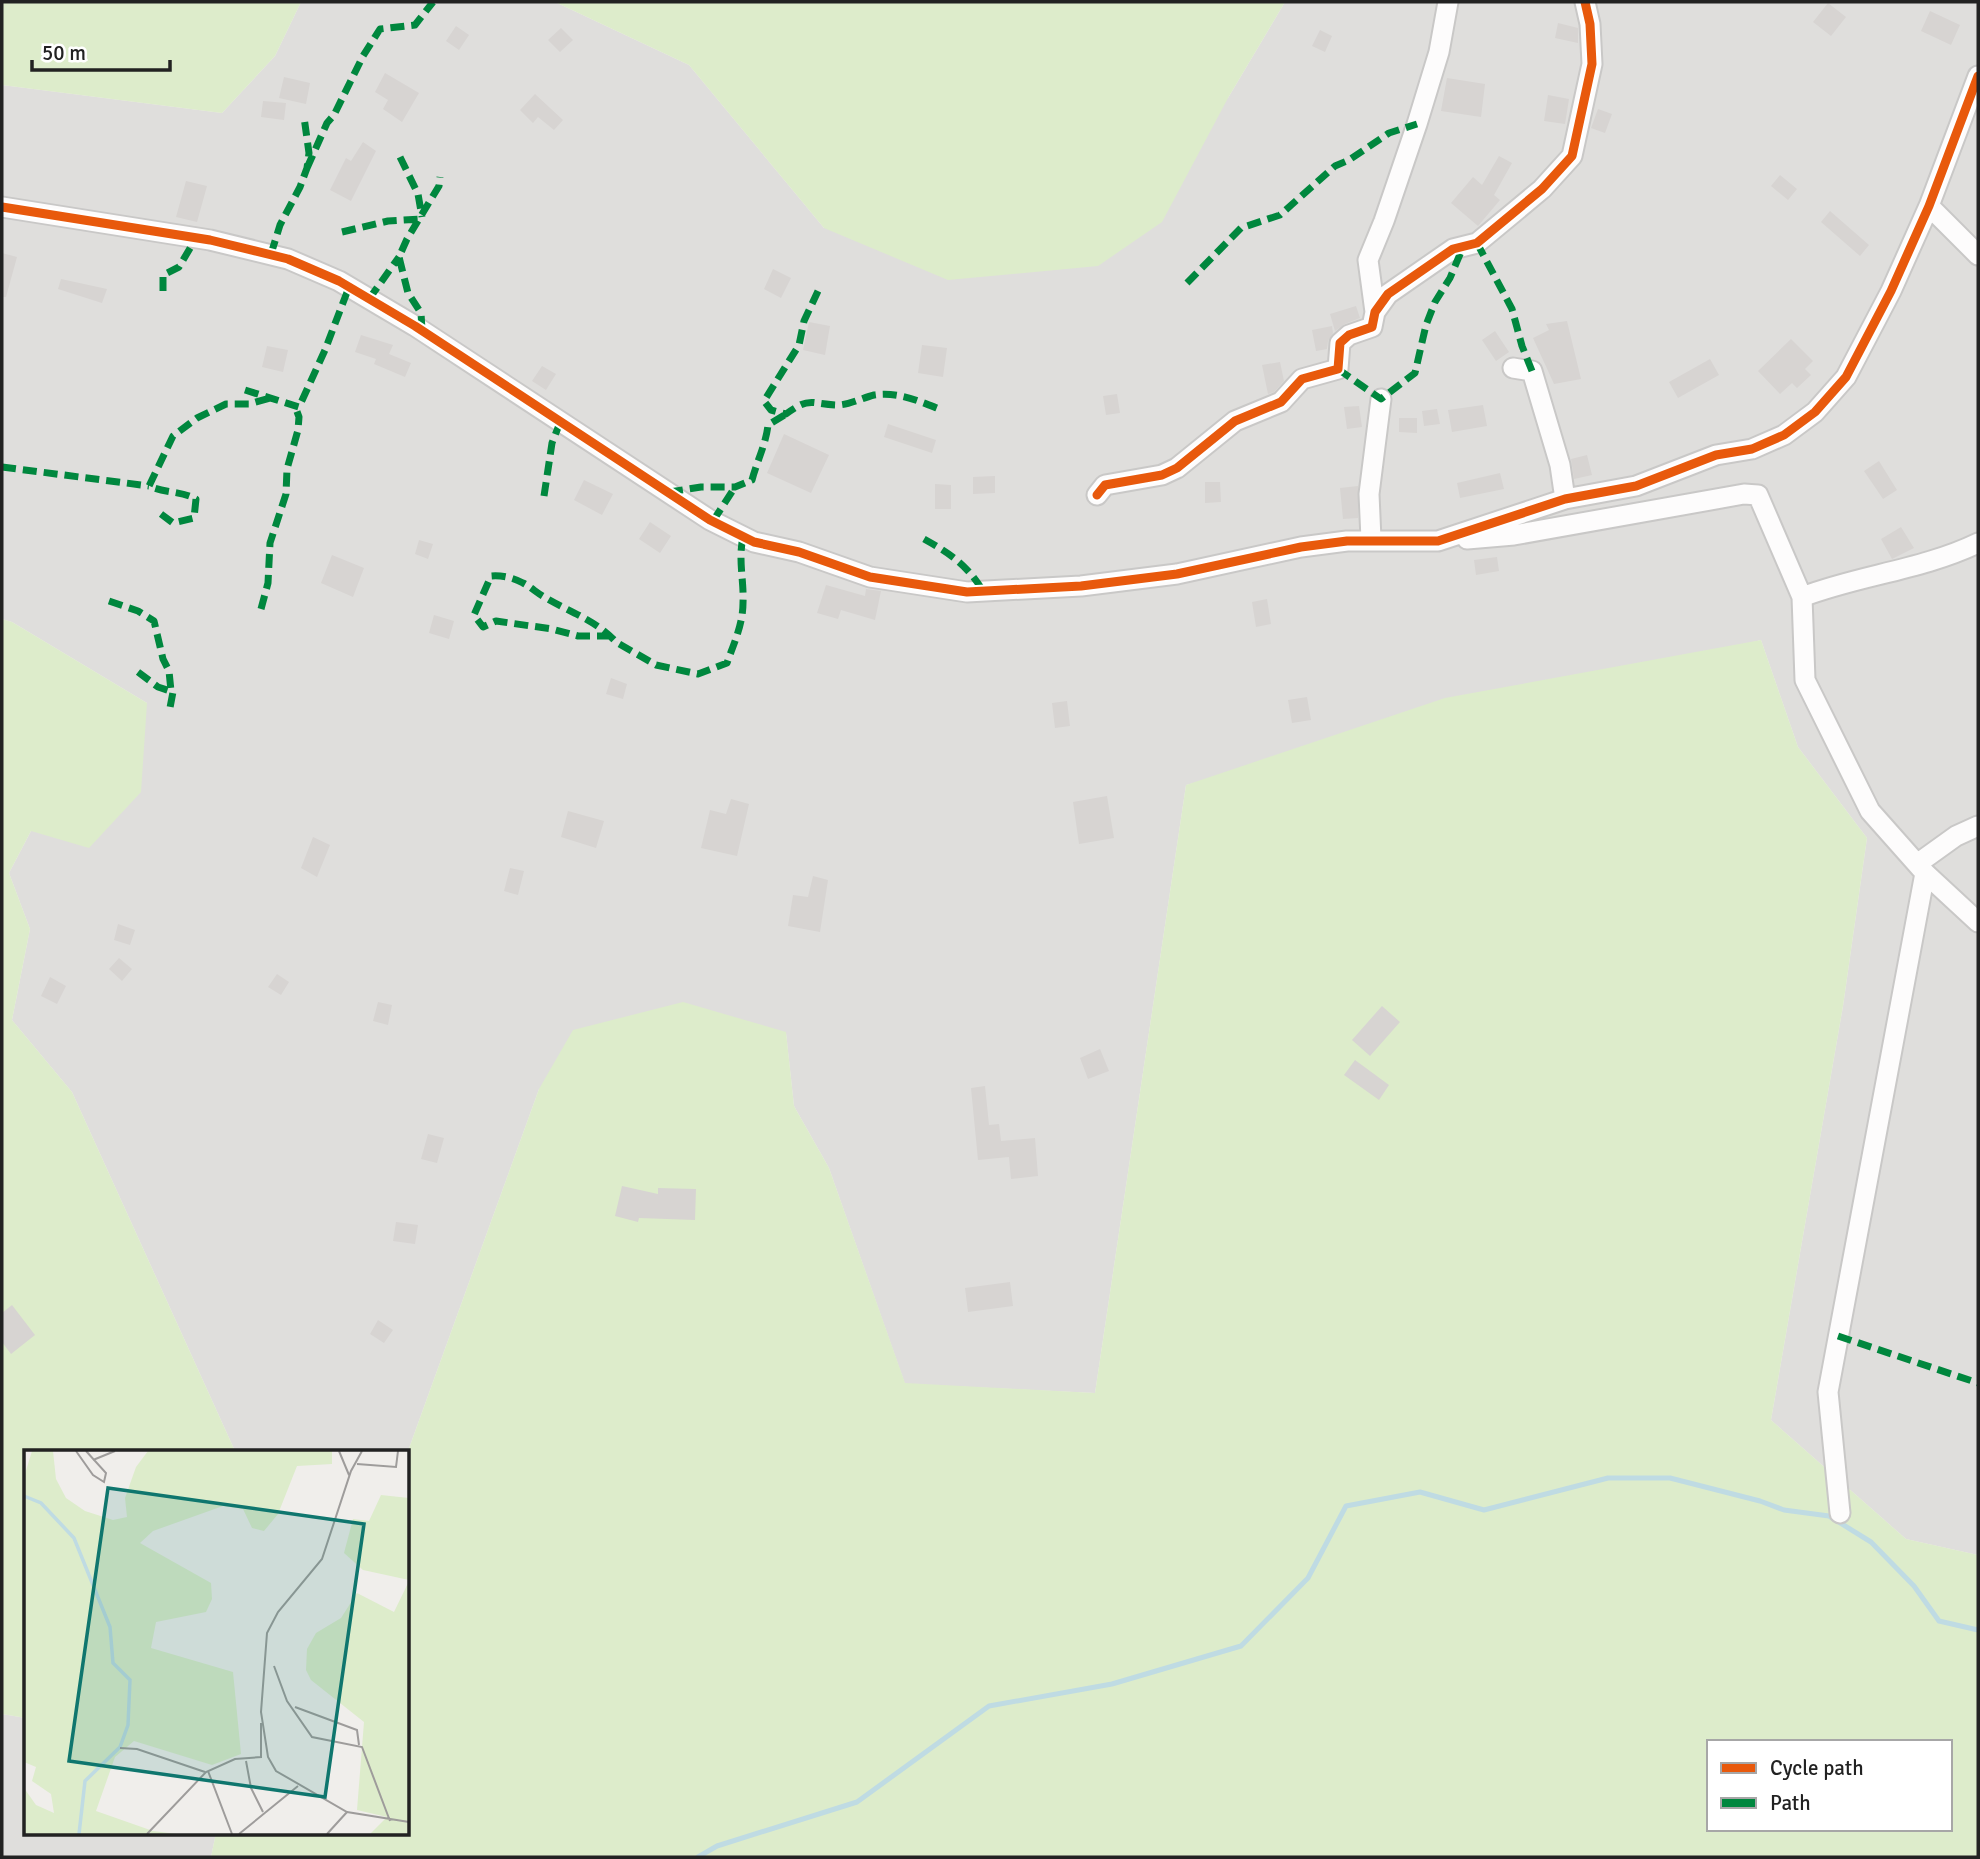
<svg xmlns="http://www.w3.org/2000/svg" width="1980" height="1859" font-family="Signika,sans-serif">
  <rect width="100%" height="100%" fill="#f0eeeb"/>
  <path fill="#dfdedc" d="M301 2H555L689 65 824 228 1228 98 1285 2H1978V1555L1906 1539 1771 1420 1843 1006 1867 838 1798 747 1761 640 1186 785 1095 1393 905 1384 829 1168 794 1106 786 1033 539 1089 408 1451H235L72 1092 12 1020 30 929 9 873 31 831 147 703 12 622 2 619V85L222 113 275 56Z
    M2 1714 26 1718V1833H216L211 1857H2Z"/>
  <path fill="#ddeccb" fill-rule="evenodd" d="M2 2H301L275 56 222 113 2 85Z
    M555 2H1285L1228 98 1162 222 1098 266 948 280 824 228 689 65Z
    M2 619 12 622 147 703 141 792 89 848 31 831 9 873 30 929 12 1020 72 1092 235 1451H26V1718L2 1714Z
    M1761 640 1798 747 1867 838 1843 1006 1771 1420 1906 1539 1978 1555V1857H211L216 1833H408V1451L539 1089 573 1030 683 1002 786 1032 794 1106 829 1168 905 1383 1095 1393 1186 785 1445 698ZM1709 1742H1950V1829H1709Z"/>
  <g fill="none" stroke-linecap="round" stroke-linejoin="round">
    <path stroke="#bfdbe3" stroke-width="5" d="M698 1857 717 1846 857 1802 989 1706 1112 1684 1241 1646 1308 1578 1346 1506 1420 1492 1484 1510 1608 1478H1670L1760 1501 1784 1510 1829 1516 1871 1542 1914 1586 1939 1621 1978 1630"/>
  </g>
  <path fill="#d7d4d2" d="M1828 3 1846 17 1831 36 1813 22Z
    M1930 11 1960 25 1951 45 1921 31Z
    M1558 23 1578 28V43L1555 38Z
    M456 26 469 35 459 50 446 41Z
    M561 28 573 40 560 52 548 40Z
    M1320 30 1332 36 1325 52 1312 46Z
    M385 73 419 93 402 122 383 109 388 100 375 92Z
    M284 77 310 83 306 104 279 98Z
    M1447 78 1485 84 1481 117 1441 111Z
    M535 94 563 120 554 130 538 117 533 123 520 110Z
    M1548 95 1569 99 1565 124 1544 121Z
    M263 101 286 103 284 120 261 117Z
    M1598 109 1612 114 1605 133 1591 128Z
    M363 142 376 151 351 201 330 190 346 158 351 161Z
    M1499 156 1512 163 1494 195 1500 200 1478 226 1451 203 1473 177 1482 185Z
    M1780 175 1797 189 1788 200 1771 186Z
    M186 181 207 186 197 222 176 217Z
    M1830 211 1869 245 1860 256 1821 222Z
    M2 253 17 257 6 297H2Z
    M773 269 791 278 781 298 764 289Z
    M61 279 107 289 102 303 58 289Z
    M1356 306 1360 318 1345 324 1335 331 1330 314Z
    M1567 321 1581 379 1554 384 1533 338 1549 330 1546 324Z
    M809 322 830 326 825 355 803 350Z
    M1332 326 1333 333 1328 341 1327 349 1316 351 1312 330Z
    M1495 331 1509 352 1496 361 1482 340Z
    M361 335 393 345 389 354 411 363 405 377 374 364 376 359 355 352Z
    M1791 339 1813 361 1805 369 1811 375 1797 388 1792 383 1780 394 1758 371Z
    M922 345 947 348 943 377 918 373Z
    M267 346 288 350 283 372 262 367Z
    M1710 359 1719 375 1678 398 1669 382Z
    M1280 362 1284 381 1274 392 1268 394 1262 365Z
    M542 366 556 374 546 390 532 381Z
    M1117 394 1120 413 1106 415 1103 396Z
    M1483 405 1487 426 1452 432 1448 410Z
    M1359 406 1362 427 1347 429 1344 407Z
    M1437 409 1440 424 1424 426 1422 411Z
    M1399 418H1417V433L1399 432Z
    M888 424 936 440 932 453 884 437Z
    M784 434 829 455 811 493 767 473Z
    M1587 455 1592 475 1574 479 1571 459Z
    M1879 461 1897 490 1883 499 1864 471Z
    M1500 473 1504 489 1460 498 1457 483Z
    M995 476V493L973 494V477Z
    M584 480 613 494 602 515 574 500Z
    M1205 482H1220L1221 502 1205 503Z
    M935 484 951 485V509H935Z
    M1358 486V518L1343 519 1340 488Z
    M650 522 671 536 660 553 639 539Z
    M1901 527 1914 548 1892 559 1881 539Z
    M419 540 433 544 428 559 415 554Z
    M332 555 364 568 353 597 321 583Z
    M1497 557 1499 571 1476 575 1474 560Z
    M826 585 865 596 866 589 881 591 875 620 841 610 838 619 817 613Z
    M1267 599 1271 624 1256 627 1252 602Z
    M434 615 454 621 449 639 429 633Z
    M611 678 627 684 623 699 606 694Z
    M1307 697 1311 720 1292 723 1288 700Z
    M1067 701 1070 726 1055 728 1052 703Z
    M1107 796 1114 838 1079 844 1073 802Z
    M731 799 749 804 737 856 701 848 710 810 726 814Z
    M568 811 604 821 596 848 561 837Z
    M313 837 330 845 317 877 301 868Z
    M510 868 524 871 518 895 504 891Z
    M813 876 828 880 820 932 788 926 793 895 808 897Z
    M118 924 135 930 130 945 114 940Z
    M119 958 132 969 122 981 109 969Z
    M277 974 289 982 281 995 268 987Z
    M50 977 66 986 57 1004 41 996Z
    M378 1002 392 1005 388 1025 373 1021Z
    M1382 1006 1400 1022 1370 1056 1352 1040Z
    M1100 1049 1109 1071 1088 1079 1080 1058Z
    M1355 1060 1389 1085 1379 1100 1344 1075Z
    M985 1086 989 1125 999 1124 1001 1141 1035 1138 1038 1176 1011 1179 1009 1157 978 1160 971 1088Z
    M428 1134 444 1138 437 1163 421 1159Z
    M622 1186 658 1194V1188L696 1189 695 1220 639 1218 638 1222 615 1216Z
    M396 1222 418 1225 415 1244 393 1241Z
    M1010 1282 1013 1306 968 1312 965 1288Z
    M12 1305 35 1335 11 1354 2 1342V1313Z
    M378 1320 393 1330 384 1343 370 1334Z"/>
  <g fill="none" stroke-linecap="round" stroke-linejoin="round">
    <defs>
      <path id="minor" d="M1929 206 1978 255
        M2 207 210 240 288 259 339 281 415 326 710 520 754 542 799 552 870 577 967 592 1081 586 1177 574 1301 547 1347 541H1438L1565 499 1636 486 1716 455 1752 449 1784 435 1815 412 1846 377 1891 291 1929 206 1978 76
        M1375 312 1368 260 1384 221 1417 124 1439 52 1448 2
        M1513 368 1532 371 1560 465 1565 499
        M1097 495 1105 485 1162 475 1177 468 1235 421 1281 402 1302 379 1338 369 1340 343 1349 335 1372 327 1375 312 1388 294 1453 249 1477 243 1542 189 1572 156 1592 64 1590 24 1585 2
        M1371 539 1369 494 1381 399
        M1467 539 1514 535 1744 494 1758 495 1802 597 1805 680 1870 811 1925 873 1978 922
        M1802 597C1859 575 1922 570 1978 543
        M1917 864 1956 836 1978 826
        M1840 1513 1828 1392 1925 873"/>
    </defs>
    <use href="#minor" stroke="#c9c8c7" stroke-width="23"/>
    <use href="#minor" stroke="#fdfcfc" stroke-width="19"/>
    <path stroke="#00873e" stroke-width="7" stroke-dasharray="14 7" stroke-linecap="butt" d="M400 157 418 194 422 217
      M307 168 327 123 334 115 363 56 380 29 415 25 433 2
      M342 232 388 221 420 219
      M1477 243 1512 309 1522 346 1532 371
      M271 254 280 225 300 187 307 168 309 153 304 117
      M1187 283 1241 228 1280 215 1335 166 1349 160 1389 133 1417 124
      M163 291V275L179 267 196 238
      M818 291 804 321 799 345 764 401 771 410 786 414C811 396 809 404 837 405 849 405 862 398 874 395 898 391 921 402 942 410
      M369 299 399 257
      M422 330 421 313 408 293 399 257 407 239 439 186 440 177
      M1338 369 1381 399 1415 373 1426 325 1435 302 1450 278 1463 247
      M245 390 299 407 325 350 349 287
      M2 467 149 486
      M669 492 701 487H735L752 480C757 461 766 444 768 425L786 414
      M544 496 552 443 561 420
      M161 514 173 523 194 518 196 499C181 491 165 493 149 486L173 436 197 418 226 404H249L270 398
      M713 521 735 487
      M924 539C951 554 967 565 983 591
      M109 601 138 611 154 621 163 659 169 671 171 691
      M261 609 268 583 270 543 286 494 287 469 298 430 299 417 295 406
      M611 636H578L552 629 496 621 483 627 474 615 491 576C502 575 514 578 523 583 531 587 538 594 546 598 570 612 597 621 616 642L656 665 698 674 727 663C734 643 743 624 743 603 744 580 738 560 743 537
      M138 672 158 687 173 692 169 713
      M1838 1336 1978 1383"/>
    <defs>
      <path id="cycleway" d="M2 207 210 240 288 259 339 281 415 326 710 520 754 542 799 552 870 577 967 592 1081 586 1177 574 1301 547 1347 541H1438L1565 499 1636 486 1716 455 1752 449 1784 435 1815 412 1846 377 1891 291 1929 206 1978 76
        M1097 495 1105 485 1162 475 1177 468 1235 421 1281 402 1302 379 1338 369 1340 343 1349 335 1372 327 1375 312 1388 294 1453 249 1477 243 1542 189 1572 156 1592 64 1590 24 1585 2"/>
    </defs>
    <use href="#cycleway" stroke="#fff" stroke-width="13"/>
    <use href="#cycleway" stroke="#e8590c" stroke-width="9"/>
  </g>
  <g transform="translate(24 1450)">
    <rect width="385" height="385" fill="#f0eeeb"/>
    <path d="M8 1H29L32 29 42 48 61 61 89 70 103 67 101 48 112 17 124 1H308V14L273 16 254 64 240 81 228 78 219 59 199 56 129 81 116 93 187 133 188 149 182 162 132 172 127 198 209 222 217 304 188 315 110 291 91 307 72 361 129 381 153 384H0V338L12 355 30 363 27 344 8 331 12 317 0 312V27ZM357 45 385 48V130L339 120 320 103 329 69 345 71ZM385 131V384H346L363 367 333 360 340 272 287 230 282 220 283 199 292 183 317 168 333 143 370 162Z" fill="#ddeccb"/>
    <path fill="none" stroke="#bfdbe3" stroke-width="3.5" d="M0 46 17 53 50 88 86 177 89 213 106 230 104 275 96 297 61 331 55 384"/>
    <path fill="none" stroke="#9e9c9b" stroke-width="2" d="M52 1 69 25 80 32 82 23 62 1M315 1 325 25M338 1 327 21 298 109 254 162 243 183 237 262 244 307 252 321 323 362 385 372M69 10 91 1M333 14 372 17 374 1M250 216 263 251 288 287 338 297 366 371M271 257 333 280 335 295M96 298 113 299 181 322M222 311 227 338 239 362M184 321 208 384M123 384 182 322 211 309 237 307V273M215 384 274 336M303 384 323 362"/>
    <path fill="#0f766e" fill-opacity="0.15" stroke="#0f766e" stroke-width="3.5" d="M84 38 340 74 301 347 45 311Z"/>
    <rect width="385" height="385" fill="none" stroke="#222" stroke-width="3.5"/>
  </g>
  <rect width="1980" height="1859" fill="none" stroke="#222222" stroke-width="7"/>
  <rect x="1707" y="1740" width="245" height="91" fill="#ffffff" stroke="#a7a7a7" stroke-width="2"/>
  <rect x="1721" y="1763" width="35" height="10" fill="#e8590c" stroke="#a7a7a7" stroke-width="2"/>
  <text x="1770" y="1775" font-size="21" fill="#222222">Cycle path</text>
  <rect x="1721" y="1798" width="35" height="10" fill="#00873e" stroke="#a7a7a7" stroke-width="2"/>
  <text x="1770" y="1810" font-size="21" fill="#222222">Path</text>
  <path d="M32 60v10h138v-10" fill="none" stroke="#222222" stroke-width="3.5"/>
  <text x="42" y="60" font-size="21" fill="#222222" stroke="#ffffff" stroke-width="5" paint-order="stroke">50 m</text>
</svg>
